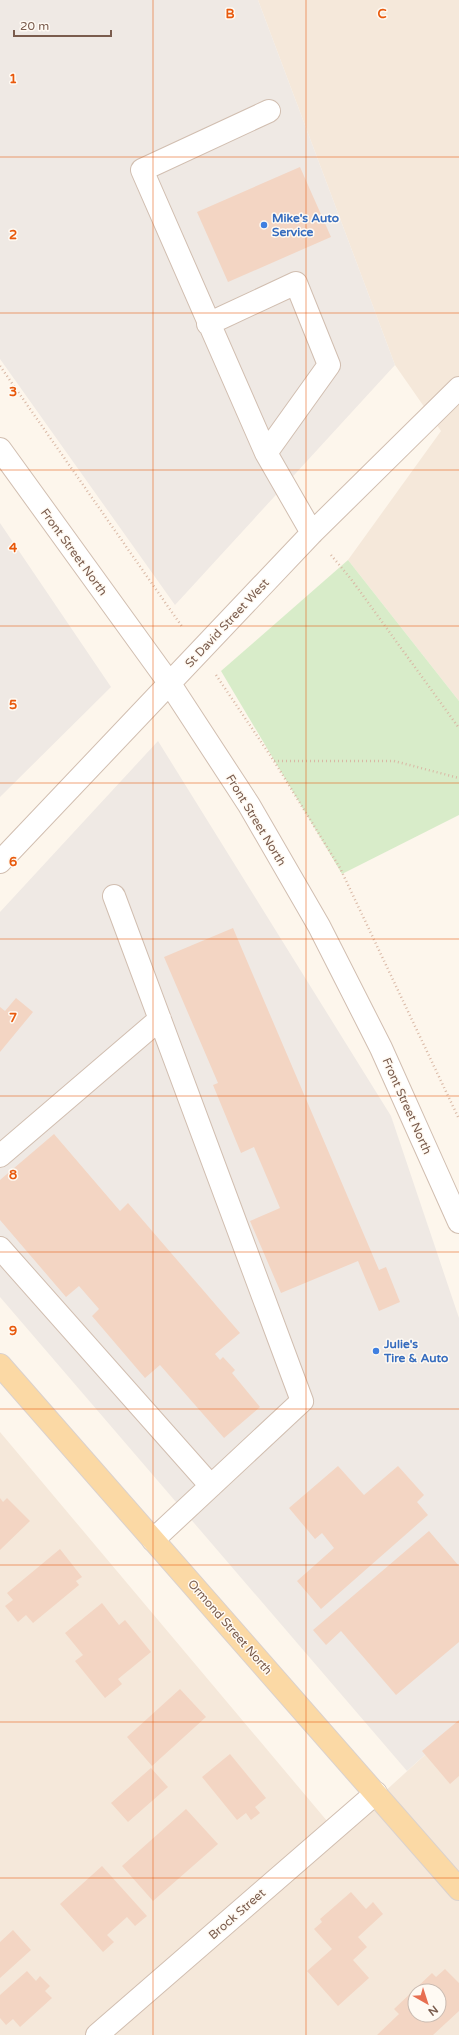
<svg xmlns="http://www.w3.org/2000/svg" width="459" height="2035" font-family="'Varela Round',sans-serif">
  <rect width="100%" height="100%" fill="#fdf6ec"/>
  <path fill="#f5e8da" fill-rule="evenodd" d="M258 0H459V701L348 560 441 431 395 365Z
    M0 1432 338 1834 459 1724V2035H0ZM415 1991H439V2015H415Z"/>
  <path fill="#efe9e4" d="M0 0H258L395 365 175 605 0 359Z
    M0 523 111 687 0 797Z
    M158 741 391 1116 459 1318V1724L407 1771 0 1297V912Z"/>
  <path fill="#d8ecc9" d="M348 560 459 701V815L342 874 221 671Z"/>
  <path fill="#f3d5c3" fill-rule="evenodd" d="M300 167 331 237 228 282 197 212Z
    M233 928 379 1270 386 1267 400 1302 379 1311 358 1261 281 1293 250 1221 280 1208 254 1147 241 1153 213 1085 218 1083 164 957Z
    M16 998 33 1012 0 1052V1007L5 1011Z
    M54 1134 120 1211 128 1203 240 1333 215 1354 220 1360 223 1357 235 1370 232 1373 260 1407 224 1438 160 1365 145 1378 92 1316 99 1309 79 1286 66 1297 0 1220V1180Z
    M338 1466 364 1495 398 1466 424 1495 417 1502 428 1515 321 1609 297 1581 334 1548 322 1533 315 1539 289 1508Z
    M0 1498 3 1502 7 1498 30 1521 0 1550Z
    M429 1531 459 1566V1642L396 1695 341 1631 326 1645 313 1630Z
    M60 1549 82 1577 76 1581 79 1585 33 1623 26 1615 18 1622 5 1606 13 1600 7 1593Z
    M102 1603 119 1625 125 1620 151 1652 118 1679 122 1684 105 1698 75 1661 83 1655 65 1633Z
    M180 1689 206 1717 152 1766 127 1737Z
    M459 1720V1776L450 1784 422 1751Z
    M230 1754 266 1798 255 1807 260 1813 251 1820 246 1813 237 1820 202 1777Z
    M151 1768 168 1787 128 1822 111 1803Z
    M186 1809 218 1844 153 1901 122 1866Z
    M102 1866 147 1916 135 1926 127 1917 107 1935 114 1942 103 1952 60 1904Z
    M351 1892 366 1909 373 1902 383 1914 358 1937 367 1947 353 1960 369 1978 338 2006 307 1971 332 1949 314 1929 322 1922 320 1919Z
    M13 1930 31 1950 0 1978V1942Z
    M445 1969 459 1983V2011L433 2035H377L399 2014 394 2009 432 1973 436 1977ZM415 1991H439V2015H415Z
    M27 1971 36 1981 40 1976 50 1986 45 1991 52 1998 20 2027 13 2019 6 2025 0 2018V1995Z"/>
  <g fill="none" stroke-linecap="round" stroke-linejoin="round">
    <defs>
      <path id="minor" d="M269 111 142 170 266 453 312 533
        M208 324 296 283 329 365 266 453
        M0 449 170 684 249 805 319 926 381 1048 459 1222
        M0 862 312 533 459 388
        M114 896 302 1401 153 1540
        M0 1156 160 1019
        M0 1248 211 1486
        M97 2035 376 1793"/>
      <path id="major" d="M0 1365 459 1889"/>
    </defs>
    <use href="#minor" stroke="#d1beb0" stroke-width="24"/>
    <use href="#major" stroke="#dad1cd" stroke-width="24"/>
    <path stroke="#d9b8a5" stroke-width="2.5" stroke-dasharray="1 3" stroke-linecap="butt" d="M0 366 183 628
      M331 555 351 579 459 728
      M216 675 274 761 340 868 459 1119
      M274 761H394L459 778"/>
    <use href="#minor" stroke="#fff" stroke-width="22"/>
    <use href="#major" stroke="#fbd9a5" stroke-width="22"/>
  </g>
  <path fill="none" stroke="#e8590c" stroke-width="1" stroke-opacity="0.55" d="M153 0V2035M306 0V2035M0 157H459M0 313H459M0 470H459M0 626H459M0 783H459M0 939H459M0 1096H459M0 1252H459M0 1409H459M0 1565H459M0 1722H459M0 1878H459"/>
  <g fill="#3f7fe0" stroke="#fffaf3" stroke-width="1.5">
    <circle cx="264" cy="225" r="4"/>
    <circle cx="376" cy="1351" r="4"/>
  </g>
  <g text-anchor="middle" stroke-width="3" stroke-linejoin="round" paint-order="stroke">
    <g font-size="12" font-weight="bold" fill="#366cbe" stroke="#fffaf3" text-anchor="start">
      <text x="272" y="222">Mike's Auto<tspan x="272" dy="14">Service</tspan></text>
      <text x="384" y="1348">Julie's<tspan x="384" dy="14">Tire &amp; Auto</tspan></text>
    </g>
    <g font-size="12" fill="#7a5c4d" stroke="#fffaf3">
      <text transform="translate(74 552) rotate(54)" y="4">Front Street North</text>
      <text transform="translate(227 623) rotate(-47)" y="4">St David Street West</text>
      <text transform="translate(256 820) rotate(59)" y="4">Front Street North</text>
      <text transform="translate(407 1106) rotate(66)" y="4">Front Street North</text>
      <text transform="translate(230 1627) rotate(49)" y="4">Ormond Street North</text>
      <text transform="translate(237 1914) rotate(-41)" y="4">Brock Street</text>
    </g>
  </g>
  <g font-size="13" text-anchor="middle" font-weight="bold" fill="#e8590c" stroke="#fffaf3" stroke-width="3" stroke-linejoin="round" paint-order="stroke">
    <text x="230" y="18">B</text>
    <text x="382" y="18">C</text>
    <text x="13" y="83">1</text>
    <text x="13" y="239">2</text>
    <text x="13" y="396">3</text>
    <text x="13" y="552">4</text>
    <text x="13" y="709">5</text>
    <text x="13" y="866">6</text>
    <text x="13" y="1022">7</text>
    <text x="13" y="1179">8</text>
    <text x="13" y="1335">9</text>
  </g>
  <g transform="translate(427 2003) rotate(141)"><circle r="19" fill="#fffaf3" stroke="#cabbb1"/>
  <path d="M0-3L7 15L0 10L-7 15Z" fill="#e76f51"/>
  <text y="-6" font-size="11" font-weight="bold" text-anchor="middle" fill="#7a5c4d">N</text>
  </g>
  <path d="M14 30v6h97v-6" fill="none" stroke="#7a5c4d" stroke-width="2"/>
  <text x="20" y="30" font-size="12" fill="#7a5c4d" stroke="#fffaf3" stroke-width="3" paint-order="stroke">20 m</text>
</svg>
